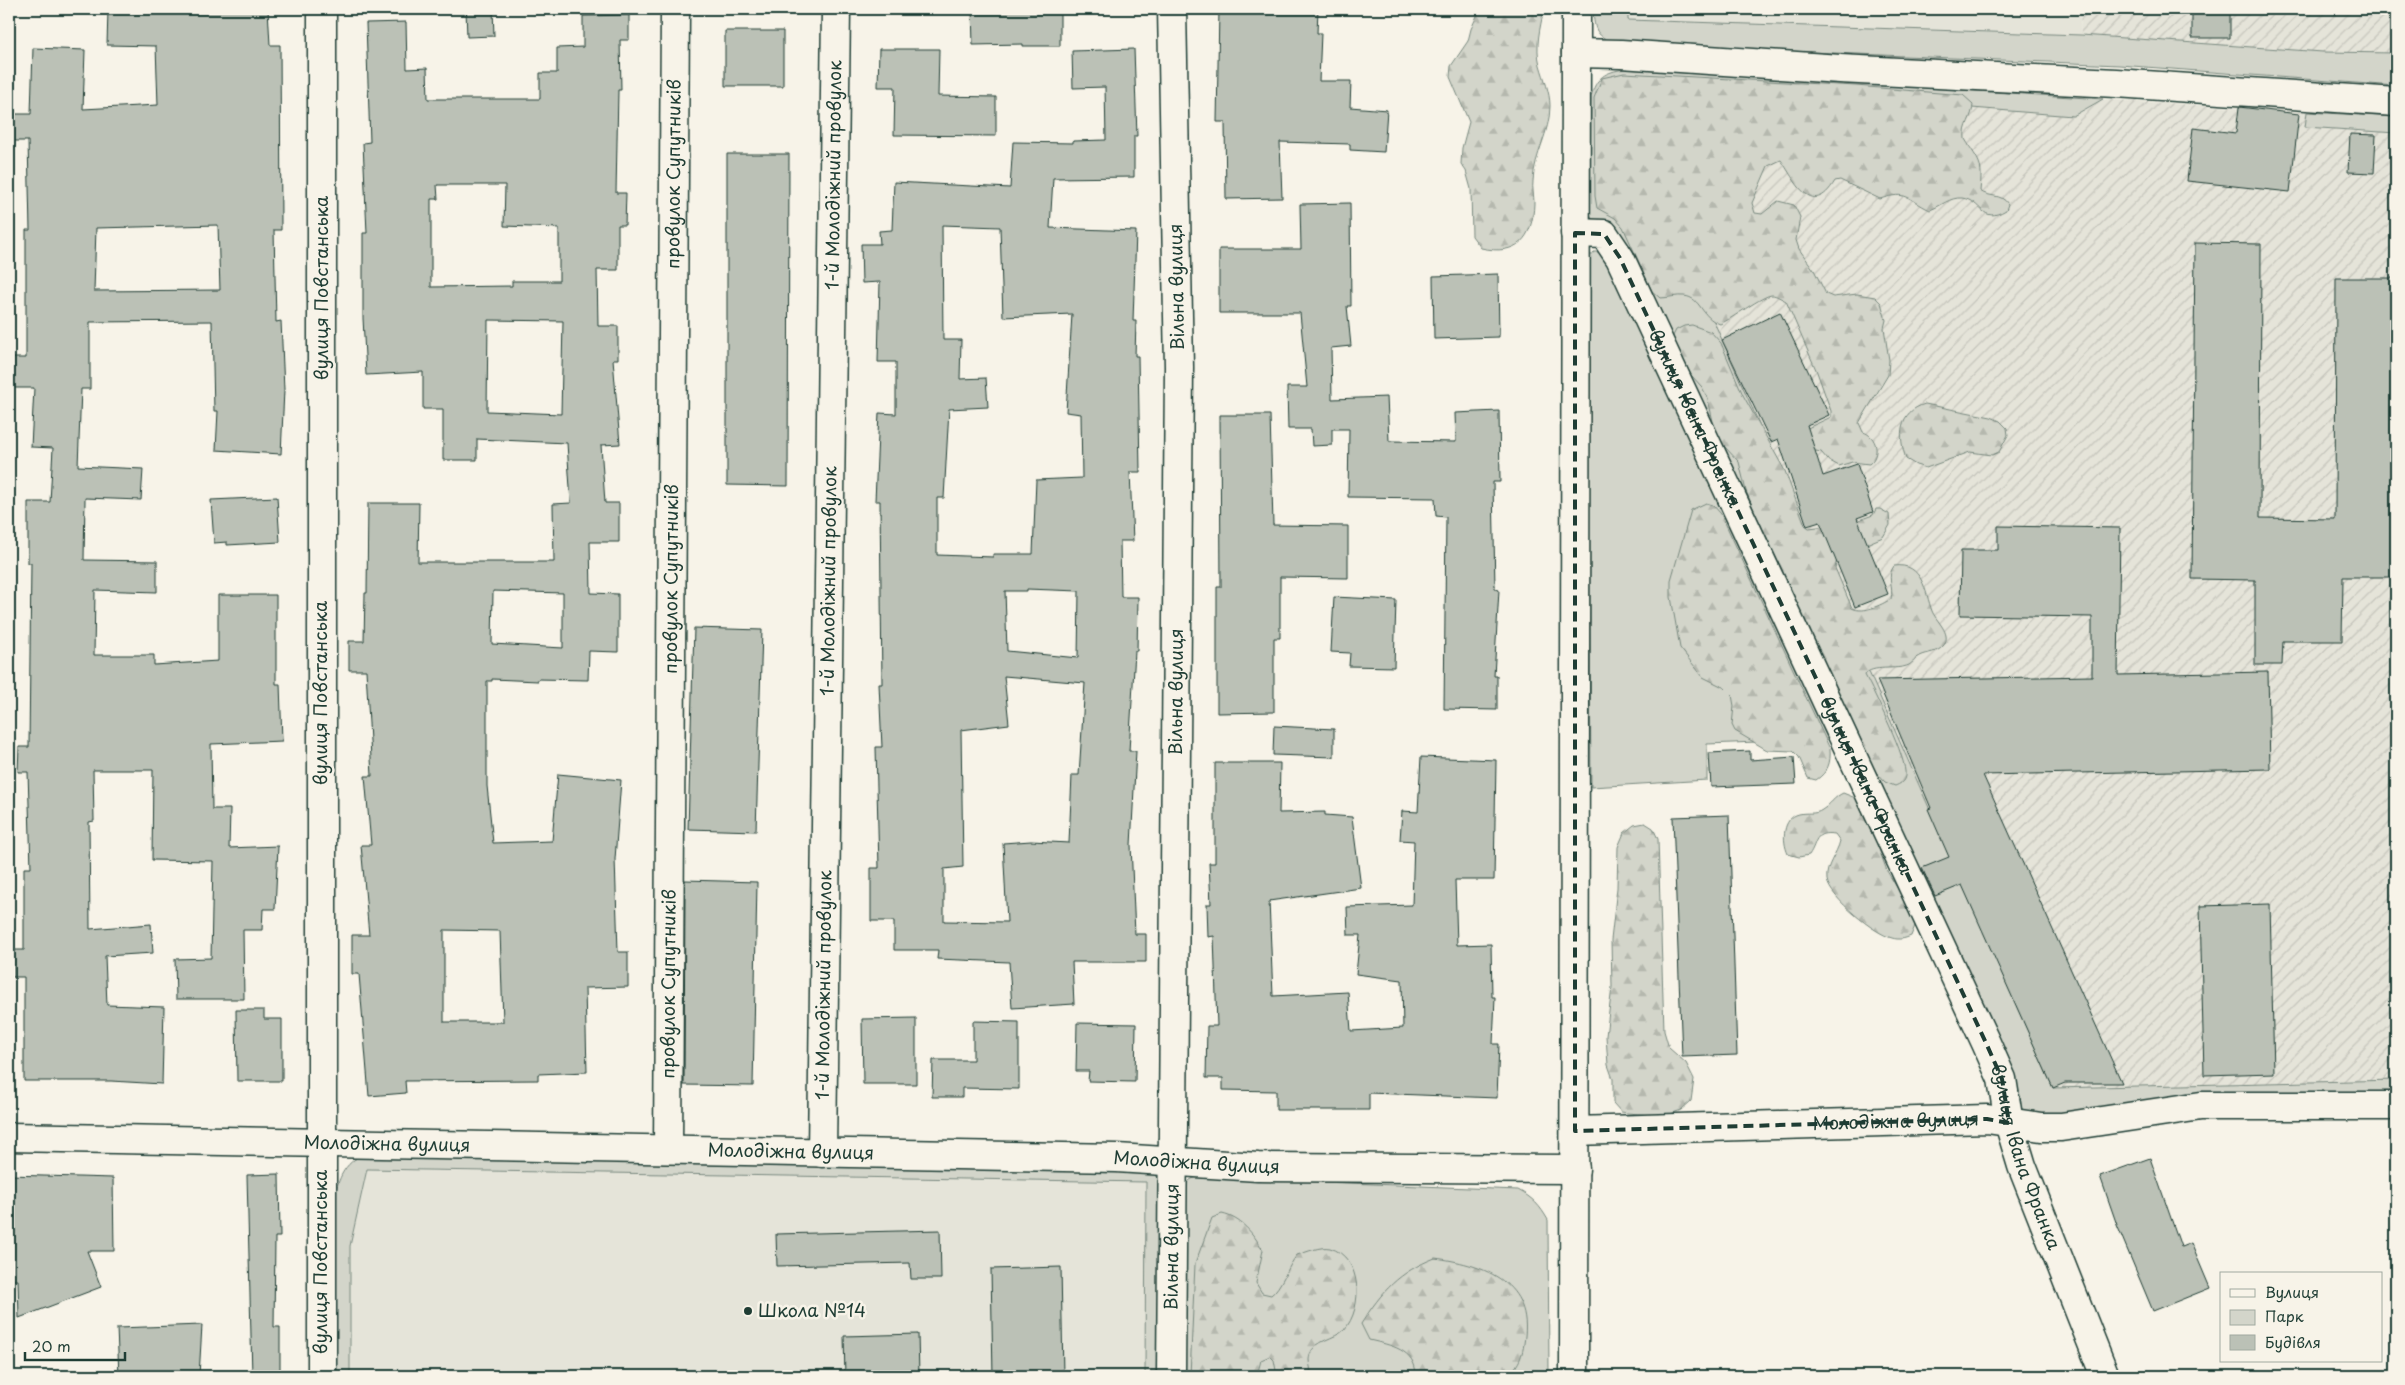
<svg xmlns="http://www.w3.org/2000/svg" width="2405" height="1385" font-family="'Playpen Sans',sans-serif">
  <defs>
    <pattern id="industrial-furrows" width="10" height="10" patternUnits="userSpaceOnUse" patternTransform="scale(1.25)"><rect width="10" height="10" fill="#e5e4d9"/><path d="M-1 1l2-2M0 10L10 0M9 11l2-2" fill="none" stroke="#c4c4bb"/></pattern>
    <pattern id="forest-firs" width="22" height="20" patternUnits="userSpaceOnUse" patternTransform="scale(1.25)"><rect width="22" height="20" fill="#d3d5ca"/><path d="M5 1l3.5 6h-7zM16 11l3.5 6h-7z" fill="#b5b8ae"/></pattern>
  </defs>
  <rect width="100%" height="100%" fill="#f7f3e8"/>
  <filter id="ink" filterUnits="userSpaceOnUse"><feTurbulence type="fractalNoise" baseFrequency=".02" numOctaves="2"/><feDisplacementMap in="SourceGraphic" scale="10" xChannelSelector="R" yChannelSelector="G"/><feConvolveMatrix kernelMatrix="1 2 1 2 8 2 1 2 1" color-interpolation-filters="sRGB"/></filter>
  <g filter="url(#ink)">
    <path fill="#e5e4d9" d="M1628 9H2080L2081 35 1628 20Z
      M367 1169 1146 1182 1145 1376H350V1246Z"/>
    <path fill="url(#industrial-furrows)" d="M2080 9H2396V53L2323 52 2081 35Z
      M1653 83 2073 116 2103 99 2307 112 2305 127 2396 133V1080L2053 1088 1650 177Z"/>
    <path fill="#d3d5ca" stroke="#79897f" d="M1593 9H1628V20L2081 35 2323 52 2396 53V86L2119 65 1620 44C1598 38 1594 33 1593 9Z
      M1625 69 2103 99 2073 116 1654 83 1650 177 2053 1088 2396 1080V1098L2063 1120 2021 1115 1605 225 1592 219 1590 215 1591 97C1596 77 1605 72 1625 69Z
      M2307 112 2396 117V133L2305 127Z
      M1594 252H1602L1833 739 1707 744V780L1591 787 1588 259Z
      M363 1155 666 1164 1145 1172 1153 1174 1160 1180 1161 1376H1145L1146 1182 367 1169 350 1246V1376H332V1209C337 1187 339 1165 363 1155Z
      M1200 1177 1518 1190C1533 1198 1540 1206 1548 1220L1549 1376H1181L1184 1189C1188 1180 1191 1178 1200 1177Z"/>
    <path fill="url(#forest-firs)" stroke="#79897f" d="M1480 9H1544C1540 28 1535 46 1540 65 1544 79 1550 92 1550 106 1550 133 1534 154 1533 181 1532 188 1534 196 1534 203 1533 239 1517 256 1481 248L1472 236 1471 189 1466 171 1461 164 1462 148 1469 122 1450 77 1451 66 1468 41 1471 29Z
      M1624 73 1856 86 1963 95 1973 104C1973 117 1963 126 1965 139 1980 164 1983 161 1980 191 1989 198 2001 193 2008 204L2006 210C1981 225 1983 201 1962 198 1950 197 1941 206 1930 210 1907 199 1908 190 1880 199L1840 180 1835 181C1811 221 1794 178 1781 160L1768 166 1752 203 1755 213 1762 214 1778 201 1794 205 1800 217 1796 240 1799 249 1814 270 1826 294 1833 297 1857 294 1875 297 1881 303 1886 320 1884 328 1889 360 1888 375 1859 423 1863 432C1877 436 1881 455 1869 464L1852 462 1839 466 1828 460 1821 452 1805 449 1799 432 1831 417V411L1817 372 1786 301C1782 299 1776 295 1772 295 1763 295 1732 319 1720 324 1700 317 1702 298 1684 296 1677 295 1668 298 1660 298L1652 291 1623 227 1615 218 1597 208 1595 196 1594 98 1602 78Z
      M1692 325 1711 332 1721 343 1743 395 1785 471 1805 525 1809 528 1826 526 1836 528 1873 515 1876 509H1880L1889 514 1890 525 1883 537 1864 545 1837 559 1835 568 1852 608C1863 614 1881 605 1891 599 1894 587 1886 576 1894 566 1923 562 1925 592 1932 611 1936 621 1952 633 1944 645 1938 653 1928 652 1920 656 1915 658 1913 663 1909 665 1897 671 1871 664 1865 675 1874 693 1908 759 1905 776 1904 782 1900 784 1895 786L1885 782 1873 769 1754 510 1746 491 1739 462 1724 446 1714 426 1708 399 1702 387 1691 375 1676 344 1673 336 1676 330 1684 326Z
      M1925 404 1991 417 2000 421 2007 428 2008 435 1999 452 1992 455 1970 452 1926 468 1916 465 1906 459C1898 436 1898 412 1925 404Z
      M1706 503 1713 505 1721 514 1830 749C1831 763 1828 772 1816 780L1808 778 1799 757 1793 751 1767 750 1735 731 1732 725 1734 706 1732 695 1725 688 1703 677 1680 648 1671 597V580L1691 510Z
      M1843 793 1858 799 1868 819 1887 871 1913 914 1916 923 1911 936C1904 939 1899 940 1892 938 1875 934 1830 898 1827 880 1825 866 1837 854 1840 841L1835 834C1813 831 1818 842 1809 855L1799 857 1788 854C1782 841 1782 818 1799 814 1807 812 1815 815 1822 810 1830 805 1834 797 1843 793Z
      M1645 823 1653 828 1658 839 1664 1031 1669 1048 1686 1063 1694 1079 1691 1101 1681 1110 1665 1116 1627 1113 1621 1112 1613 1103V1079L1608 1065 1606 1036 1612 987 1611 940 1617 888 1618 847 1624 833 1634 825Z
      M1222 1214C1241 1218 1253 1233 1263 1250L1256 1283 1262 1293 1271 1295C1281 1288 1288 1266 1297 1255 1307 1252 1320 1246 1330 1248 1362 1257 1364 1308 1344 1330 1335 1339 1315 1340 1310 1354 1307 1362 1312 1369 1311 1376H1277L1274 1360 1270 1356 1261 1360 1257 1376H1190L1195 1264 1212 1218Z
      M1435 1258C1480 1264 1531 1280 1525 1336 1523 1353 1521 1364 1507 1376H1416C1416 1349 1390 1345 1369 1340L1361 1324C1382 1291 1399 1272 1435 1258Z"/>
    <path fill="#bbc1b6" stroke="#1f3d34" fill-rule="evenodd" d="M157 9H268L270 45H280L281 230H274L276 322 281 321 284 390 281 454 216 450 218 411H214L212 321 90 322V389H81L78 466 143 469 141 500 85 498 84 560 157 561V592L95 590 94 655H154V665L218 661V595H276V684H280L282 741 211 744 212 809H230L229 848 278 846 275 909H263L262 930H243L244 999H176L175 959 211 958 213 861 152 860 153 770H93L94 821 89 822 90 929 151 924 153 953 105 956 107 1005 164 1007 162 1084 111 1081H24V977H12V950H24V868H31L28 772H18L19 747H29L31 563H28V502H50L53 448 31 447 34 388H11V358H26V230H30L28 141H14V114H31L33 48 85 50 83 109 158 105 156 46 107 45 108 10 157 11ZM218 225 220 290 94 291 96 228Z
      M466 9H493L494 36 467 37Z
      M972 9 1060 11V46H1023V44L973 45Z
      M1219 9H1318L1317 33H1321L1319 81H1351L1350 107 1387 110 1384 152 1350 150V144L1280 142 1282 198 1226 199 1225 122H1217Z
      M2192 10H2230V38H2192Z
      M629 15V40H620L621 90H618L616 193H626L625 225H618V270H597L598 326H618V359H613L620 444 601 445 605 503H619V542H590L591 593 618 594V652L589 651 588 680 538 679V681L492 679V681H487V786L493 843 552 841 558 774 621 780 615 859 618 952H628V987L585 988 587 1072 538 1074V1080L405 1081 406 1093 369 1096 359 974H352V935H369L361 845H371L365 776H372L366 670H349V641H364L365 593H367L368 503H419L418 562H554L553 504 571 503 567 443 477 439V460H443V409H423V372L366 375 363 318V233H367L363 143 370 142 366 23 406 22 407 69 427 68 428 99H540V73H557V48L583 47V16ZM437 185H505L504 226 559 228V281H512V286L431 287V199H438ZM488 320 563 321 561 414 487 411ZM493 591 563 593V648L492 644ZM444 930 500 931 503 1022H444Z
      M725 31H783V86H725Z
      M879 49H939L938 96 996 97V136L894 135 895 87H878Z
      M1134 49 1137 136H1134V177L1053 178 1050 228 1136 231 1133 321H1136L1135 356H1138L1140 472H1130L1133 541H1120L1121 597H1138L1137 651H1135L1129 751H1136L1131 845 1135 934H1146V962H1072L1074 1004 1012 1008 1009 962 937 959 938 950H894V921H871V868H879L876 747H882L879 684H882L880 501H875L879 413 896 414V362H878L880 282 862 283 861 244H880L879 231 892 230 894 182 1010 188 1013 142 1073 143V141L1106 140 1105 87 1073 88 1072 51ZM942 225 1000 227 1003 317 1072 314 1066 412 1081 414 1082 478 1036 480 1033 554H993V557L937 555V498H944L949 409 988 407 986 378 960 379 961 340H943ZM1027 589 1079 591 1078 658 1007 651 1005 591H1027ZM1004 676 1085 683 1079 775H1072L1069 843 1031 841 1003 843 1007 922 944 921V869L963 867 961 730 1009 724Z
      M2239 107 2299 114 2290 192 2187 181 2193 128 2236 133Z
      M2350 134 2376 135 2374 173 2348 172Z
      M727 154H789L788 486 727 485Z
      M1350 203 1351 306H1347L1351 346 1331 348 1332 399 1387 397 1389 441 1456 442 1455 413 1499 411 1500 482H1493L1495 589 1499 590 1494 676H1497V710L1444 709 1446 517 1436 516 1435 498 1348 497 1349 429H1332V445L1312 446 1311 429H1288L1287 387H1307L1300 313H1219V249H1301L1300 204Z
      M2195 243 2261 244 2260 518 2335 519 2336 278H2396V577H2343L2342 641H2283L2282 665H2255V580L2192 579Z
      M1498 274 1499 337 1434 339 1433 276Z
      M1780 312 1829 415 1807 425 1823 476 1857 464 1873 512 1857 518 1888 594 1855 607 1820 522 1807 526 1778 439 1771 442 1722 340Z
      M1220 415H1270L1273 525 1348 526V578L1280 577V638H1274V712L1217 713V587H1221Z
      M277 497 280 542 227 545V542L214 543 211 500Z
      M1998 526 2120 528 2118 675 2268 672 2270 769 1983 775 2122 1083H2065L2053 1088 1962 885 1935 896 1922 868 1949 857 1928 809 1931 808 1877 680 2092 676V617L1960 615 1961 550H1998Z
      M1334 597 1396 600 1394 667 1349 666 1350 653 1331 652Z
      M694 628 762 630 756 831 688 829Z
      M1274 726 1334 729V757L1273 755Z
      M1750 751V760L1794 757 1796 784 1711 787 1709 753Z
      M1421 757 1496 760 1494 880H1455L1457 945 1491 944 1492 997H1495L1493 1044H1499L1497 1098 1369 1093V1110H1276V1091L1223 1090V1078H1206L1207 1026H1217L1214 936 1208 937 1207 904H1211L1209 863H1215V763H1280L1279 813 1325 812V815L1352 817 1361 888 1269 901 1273 996 1348 992 1351 1031 1403 1028 1402 980 1356 974 1360 935H1348L1347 907 1412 905 1414 841 1400 840 1402 811 1418 812Z
      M1729 815 1737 1055 1682 1057 1673 817Z
      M685 880 757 882 753 1086 684 1085Z
      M2270 904 2274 1073 2204 1075 2200 906Z
      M236 1010H264V1019H282V1081H237Z
      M916 1018V1084H863L862 1019Z
      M973 1021 1019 1022V1089L962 1088V1097H932L933 1060H973Z
      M1077 1023 1136 1024 1135 1082 1088 1081 1089 1071H1076Z
      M2150 1158 2181 1247 2191 1243 2210 1288 2153 1311 2117 1225 2100 1176Z
      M279 1174 280 1237H275L274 1327H280V1376H252L247 1175Z
      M9 1175 113 1178 114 1251H87L101 1287 19 1318 18 1280H12L11 1238H9Z
      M940 1230 941 1279H911L910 1263 777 1266 776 1234Z
      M1061 1267 1063 1376H993L991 1269Z
      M202 1325 199 1376H119L117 1328Z
      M918 1334 919 1376H845L844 1336Z"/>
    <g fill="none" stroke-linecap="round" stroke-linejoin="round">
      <defs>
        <g id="minor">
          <path d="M1576 53 1621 54 1840 69 2116 83 2396 102"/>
          <path id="s1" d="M1575 233 1604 234 1620 258 1986 1043 2002 1079 2009 1123 2022 1166 2105 1376"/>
          <path id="s2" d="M1575 1131 1987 1119 2041 1127H2061L2201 1106H2396"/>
          <path id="s3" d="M9 1137 1117 1158 1258 1167 1575 1169"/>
          <path id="s4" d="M668 1149 675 9"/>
          <path id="s5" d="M822 1153 836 9"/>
          <path d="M322 1376V9"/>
          <path id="s6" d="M1171 1376 1179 367 1172 9"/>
        </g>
        <path id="tertiary" d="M1574 1376 1576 9"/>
      </defs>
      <use href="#minor" stroke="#1f3d34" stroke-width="31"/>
      <use href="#tertiary" stroke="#1f3d34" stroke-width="31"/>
      <use href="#minor" stroke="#f7f3e8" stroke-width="28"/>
      <use href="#tertiary" stroke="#f7f3e8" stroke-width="28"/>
    </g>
  </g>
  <path fill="none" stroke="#1f3d34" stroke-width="4" stroke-dasharray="10 6" stroke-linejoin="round" d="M1575 233 1604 234 1620 258 1986 1043 2002 1079 2009 1123 1987 1119 1575 1131Z"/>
  <circle fill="#1f3d34" stroke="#f7f3e8" stroke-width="2" cx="748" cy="1311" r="5"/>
  <g text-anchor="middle" stroke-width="5" stroke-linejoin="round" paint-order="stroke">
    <g font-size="18" fill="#1f3d34" stroke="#f7f3e8">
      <text dy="6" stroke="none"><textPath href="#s4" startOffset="975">провулок Супутників</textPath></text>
      <text dy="6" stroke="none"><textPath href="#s5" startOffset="978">1-й Молодіжний провулок</textPath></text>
      <text transform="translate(1177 287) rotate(-91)" y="6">Вільна вулиця</text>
      <text transform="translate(322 288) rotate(-90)" y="6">вулиця Повстанська</text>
      <text dy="6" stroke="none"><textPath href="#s1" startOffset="235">вулиця Івана Франка</textPath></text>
      <text dy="6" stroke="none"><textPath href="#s4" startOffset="570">провулок Супутників</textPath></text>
      <text dy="6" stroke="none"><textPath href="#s5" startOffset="572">1-й Молодіжний провулок</textPath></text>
      <text dy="6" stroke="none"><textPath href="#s6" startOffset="684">Вільна вулиця</textPath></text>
      <text transform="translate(321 693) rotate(-90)" y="6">вулиця Повстанська</text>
      <text dy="6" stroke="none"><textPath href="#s1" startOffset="640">вулиця Івана Франка</textPath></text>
      <text dy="6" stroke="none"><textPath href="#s4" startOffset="165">провулок Супутників</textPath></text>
      <text dy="6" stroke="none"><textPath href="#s5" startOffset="168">1-й Молодіжний провулок</textPath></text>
      <text dy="6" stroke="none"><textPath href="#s2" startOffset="321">Молодіжна вулиця</textPath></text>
      <text dy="6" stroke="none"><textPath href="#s3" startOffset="378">Молодіжна вулиця</textPath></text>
      <text dy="6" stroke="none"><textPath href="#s3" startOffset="782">Молодіжна вулиця</textPath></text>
      <text dy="6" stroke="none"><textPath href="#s1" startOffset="1045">вулиця Івана Франка</textPath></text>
      <text dy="6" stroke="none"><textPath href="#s3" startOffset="1188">Молодіжна вулиця</textPath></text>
      <text dy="6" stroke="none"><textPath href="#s6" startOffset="129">Вільна вулиця</textPath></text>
      <text transform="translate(321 1262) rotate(-90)" y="6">вулиця Повстанська</text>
    </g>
    <g font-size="18" fill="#1f3d34" stroke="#f7f3e8" text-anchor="start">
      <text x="758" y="1317">Школа №14</text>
    </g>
  </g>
  <rect width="2405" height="1385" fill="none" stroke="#f7f3e8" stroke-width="30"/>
  <rect x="15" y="15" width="2375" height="1355" fill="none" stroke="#1f3d34" stroke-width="2" filter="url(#ink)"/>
  <rect x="2220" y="1272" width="162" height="90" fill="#f7f3e8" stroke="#a1aaa0"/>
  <rect x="2230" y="1289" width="25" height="8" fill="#f7f3e8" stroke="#a1aaa0"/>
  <text x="2265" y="1298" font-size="15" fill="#1f3d34">Вулиця</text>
  <rect x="2230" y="1310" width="25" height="15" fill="#d3d5ca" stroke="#a1aaa0"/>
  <text x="2265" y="1322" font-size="15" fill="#1f3d34">Парк</text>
  <rect x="2230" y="1335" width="25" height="15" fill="#bbc1b6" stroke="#a1aaa0"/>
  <text x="2265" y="1348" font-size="15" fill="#1f3d34">Будівля</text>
  <path d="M25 1352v8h100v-8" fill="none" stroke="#1f3d34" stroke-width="2.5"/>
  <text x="32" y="1352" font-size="15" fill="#1f3d34" stroke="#f7f3e8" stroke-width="4" paint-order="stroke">20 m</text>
</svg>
